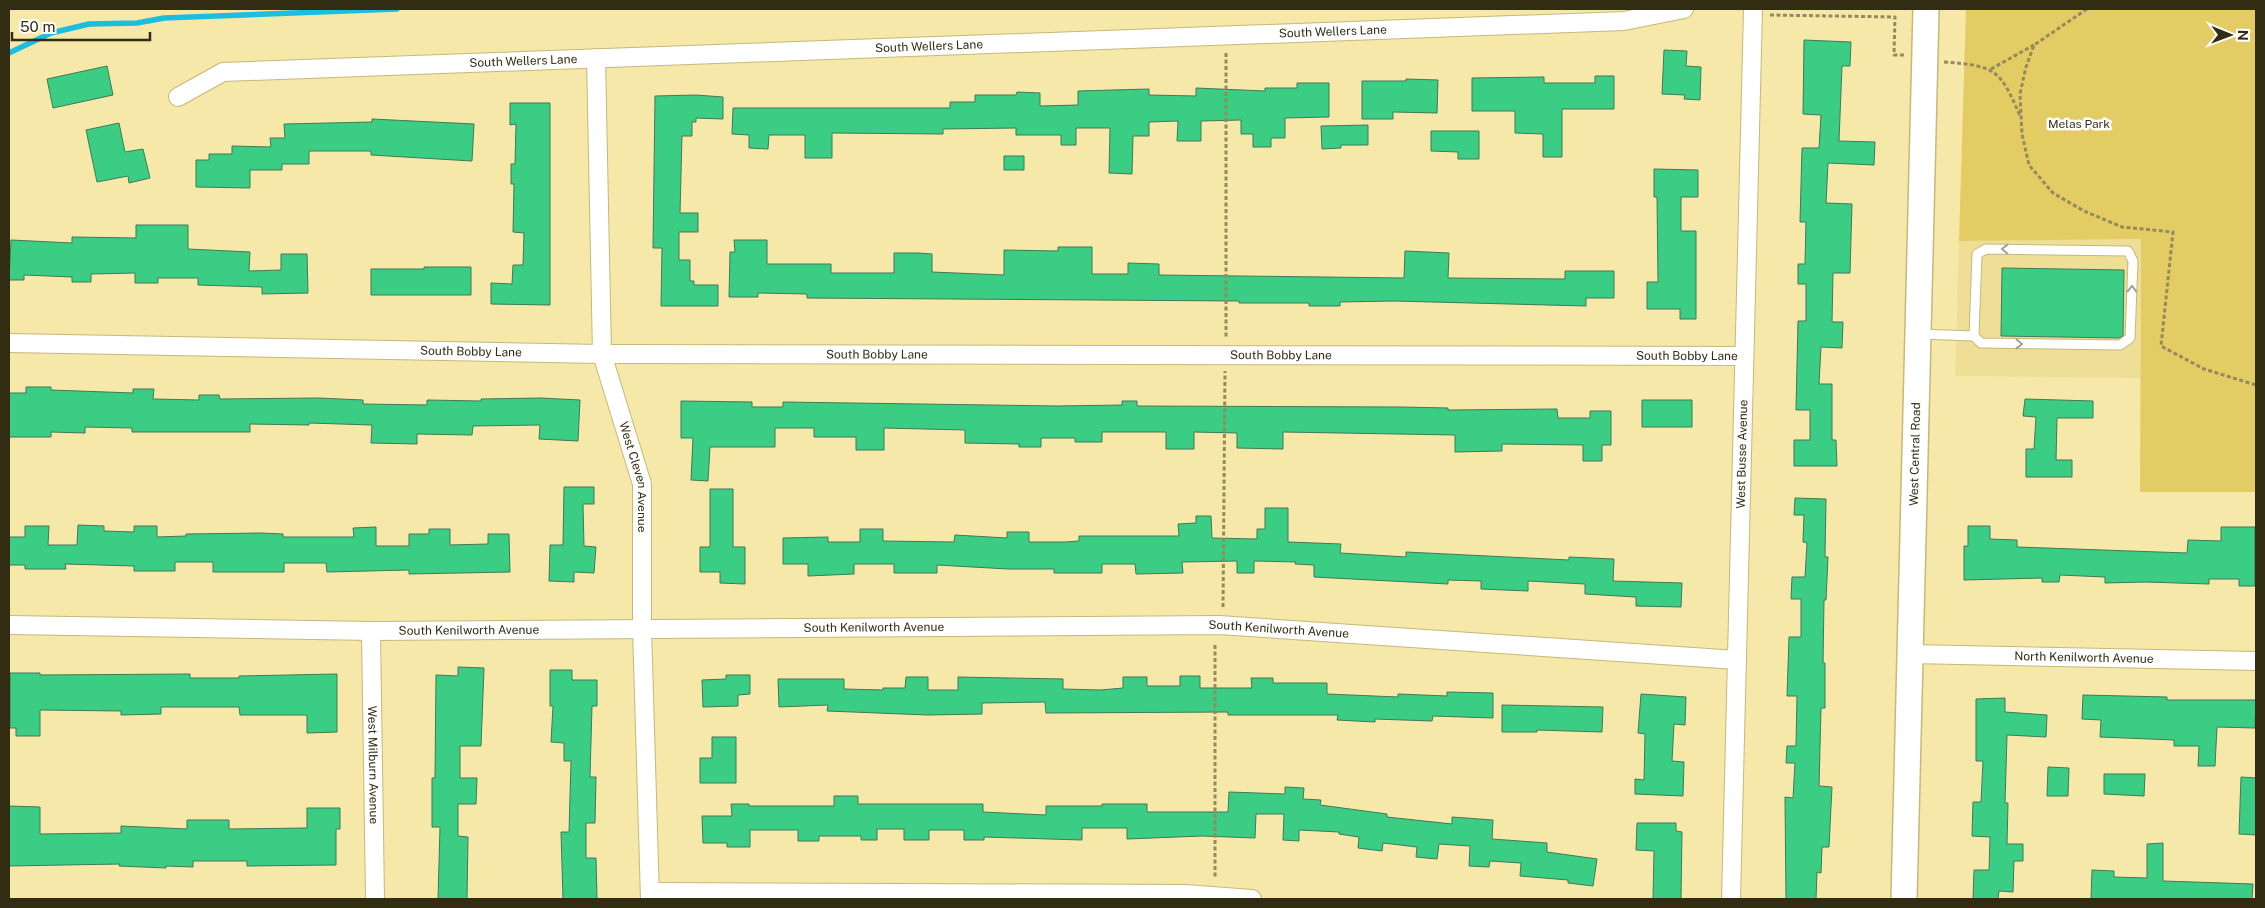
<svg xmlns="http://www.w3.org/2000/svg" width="2265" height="908" font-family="'Public Sans',sans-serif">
  <rect width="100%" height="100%" fill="#f6e8a8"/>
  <path fill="#eede96" d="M2141 239 2140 378 1955 376 1959 241Z"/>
  <path fill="#e3cc63" d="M1966 9H2256V492H2140L2141 239 1959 241Z"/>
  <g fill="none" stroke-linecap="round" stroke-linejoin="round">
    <path stroke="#1cbedf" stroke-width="5.5" d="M9 53 51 33 89 24 137 23 164 18 397 9"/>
  </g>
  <path fill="#3ccd85" stroke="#3f7958" d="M1804 40 1851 42 1850 66H1842L1839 141 1875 142 1874 165 1828 163 1826 203 1852 204 1850 273H1833L1832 322H1843L1842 348 1821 347 1819 384H1832V440H1836L1837 466H1794V440H1810V410H1796L1798 321H1806V284H1798V264H1805L1806 222H1800L1802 148H1819L1821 115 1803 114Z
    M1664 50 1687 51 1686 66 1701 67 1700 100 1684 99 1685 95 1662 94Z
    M107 66 113 95 53 108 47 79Z
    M1595 76H1614V109H1562V157H1543V134L1515 133V111H1472V78L1544 77V83H1595Z
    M1406 79 1438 80 1437 113 1393 112V119H1362V81H1406Z
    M1297 83H1329V117L1285 118V138H1271V147H1253V134H1241V120L1201 121V141H1177L1178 121 1149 122V136H1133L1132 174 1109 173 1110 128H1076V145H1061V135H1016V128L943 129V134L832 133V158H805V135H769L768 149 749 148V135L732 134 733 108H950V102H975V95H1016L1017 92 1040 93V106L1078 105V91L1149 89V95L1196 96V88L1265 91V88H1297Z
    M696 95 723 97V119L696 118V122H692V136H682L680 213H698V232H679V260H690V281H694V285H718V306H661L662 248H653L655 96Z
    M510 103H550V305L491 304V283L512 284 513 265H523L524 233 513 232 514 184H511V164H515L516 124 510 125Z
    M372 119 474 124 472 161 371 155V151H309V164H282V170H250V188L196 187V160H209V154H232V146L271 147 270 138H285L284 124 372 122Z
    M119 123 125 152 143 149 150 178 129 183 128 176 97 182 86 130Z
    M1368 125V145H1341V148L1322 149 1321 126Z
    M1431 131H1479V159H1458V152L1431 151Z
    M1004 156H1024V170H1004Z
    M1654 169 1698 170V197H1681V231H1696V319H1680V309H1647V282H1658L1657 197H1654Z
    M136 225H188V249L250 252 249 271 281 270V254H307L308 293 262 294V287L198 285V278H158V283H135V273L91 274V282H72V277L24 275V280H9L11 240 72 243V237L136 238Z
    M734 240H767V264H831V273H894V253H919L932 254V272L1004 275V250L1058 251V247H1092V274H1128V263L1159 264V275L1404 278 1405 251 1449 253 1448 278 1565 279V271H1614V298H1586V306L1394 301 1340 302V306H1309V303H1239V301L807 298V294L758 293V297H729L730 252H735Z
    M424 267H471V295H371V269H424Z
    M2002 268 2124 270 2123 336 2119 338 2001 336Z
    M26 387H51V390L133 393V389H154L153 399 199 400V395H219L220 399 318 398 363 400V404L427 405V400L481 401V399L541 398 580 400 578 441 539 439 540 425 473 426 472 435 417 434V444L371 443 372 425 309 423V425L250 424V432H132V428L85 427V433L51 432V437H9V393H26Z
    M2025 399 2093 401V418H2057L2056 460H2072V477H2026V449H2034L2036 417 2023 416Z
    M1642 400H1692V427H1642Z
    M681 401 752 402V407H783V402L1057 406 1122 405V401H1137V406L1401 407 1448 408V410L1557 409 1558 418H1590V411H1611V445H1602V461H1583V445L1502 444V451L1455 452V435L1283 432V449L1237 448V433L1194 432V449H1166V432H1102V442H1075V438H1041V447H1019V444L965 443V430L884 428V450H856V437H814V428H775V447H710L708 481 691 480 693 438H681Z
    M564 487H594V504H583L584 546 596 547 594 573 574 572V582L549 581 550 545H563Z
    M710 489H733V547H745V584L720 583V572H700V547H710Z
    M1795 498 1826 499 1825 557H1828L1826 600H1824L1823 663H1825V708H1821L1819 786 1832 787 1829 847H1822L1821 873 1817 872 1816 899H1786L1785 797 1793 798 1795 763H1786L1787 746H1796L1797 696H1787L1789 637H1801V599H1791L1792 577H1805L1807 543 1803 542 1804 515H1794Z
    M1265 508H1288V542L1341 544 1340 553 1406 557V552L1569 560V557L1614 559 1613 581 1682 583 1681 607 1636 606V597L1585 594V584L1528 581V591L1481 589V581L1448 580V584L1314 577V565L1295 564 1296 562 1254 561V573H1237V561L1182 562 1183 573 1136 574 1135 564H1102V573H1054V569H1008L937 565V573H894V564H854V574L808 576V564H783V538L828 537V542H860V529H883V541L954 542 955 535 1007 538V532H1029V542H1065L1079 541V536H1179L1178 524 1196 523V516H1211L1212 538 1257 539V529H1265Z
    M78 525 104 526V531L134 532V526H157V537L186 536V534L261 533 283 534V537H354L353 528 376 527V546H409V534H429V529H450V545L488 544V534H509L510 572 409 574V570L327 572 326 563H284V572H213V562H175V571H134V566L65 564 66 569H25V565H9V537H25V526H49L48 545H77Z
    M1968 526H1990V539L2017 540V547L2187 553 2188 540 2221 541V527H2255V586H2239V579H2209V584L2146 582 2105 583V577L2060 575 2059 582H2042V578L1964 580V546H1968Z
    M458 667 484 668 481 746H460V778H477L476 804H458V836L468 837 467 899H438L440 827H432V778H435L436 675 458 676Z
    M550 670H572V680H597V706H592L590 777H596L595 823H586V858H596L597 899H563L561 832H569L571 761H564V743L551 742 553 706H550Z
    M10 673H40V675L190 674V678H239V676L337 674V732L307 733V715H240L239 707H161V714L121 715V711L40 710V736H16V728H10Z
    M726 675H750V694L738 695V706L703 707 702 680 726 679Z
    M1180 676H1200V688H1252L1251 678H1273V683H1327V694L1398 697V694L1447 696V692L1493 693V718L1433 716 1432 721 1375 719V722L1337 720 1338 715H1228V712L1046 713 1045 702 982 703V714L928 715 827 711 828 705 779 707 778 679H844V689L883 690V688H905L906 677H928V690H958V677L1063 679V689L1101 690 1123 688V677H1147V686H1180Z
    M1641 694 1686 697 1685 725 1674 724 1672 761 1684 762 1683 796 1635 794V779L1644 780 1645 734 1638 733Z
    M2083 695 2167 697V700H2256L2255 728 2217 727 2215 766H2198L2199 746H2174V740L2100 737 2101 720 2082 719Z
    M2005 698V712L2047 715 2046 737 2007 735 2005 803H2008L2007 844H2023V861H2014L2013 892 1999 891 1998 899H1973L1974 870H1989L1990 837 1972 836 1973 802H1981L1983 761H1976V699Z
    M1502 705 1603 707 1602 732 1537 730V732H1502Z
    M712 737H736V783H700V758H712Z
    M2048 767 2069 768 2068 796H2047Z
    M2104 774H2145L2144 796 2104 794Z
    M2241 777 2256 778V835L2239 834Z
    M1285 787 1304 788 1303 799 1321 800 1320 805 1387 814V817L1452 824V817L1493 820 1492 839 1547 843V852L1597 859 1593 886 1568 883V880L1520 876 1521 863 1490 861 1489 867 1469 866 1470 846 1439 844 1437 859 1416 857 1417 847 1383 843 1382 851 1358 848 1359 837 1339 834V832L1299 830V841L1283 840 1284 814H1256L1255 838 1202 836 1127 839V828H1082V840L984 837V840H964V830H929V840H904V829H877V840H861V836H819V841H798V830H750V847H727V843H703L702 816H732L731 804H749V806H834V796H858V804H983V812L1046 815V806H1102V804H1147V812H1228L1229 792 1285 794Z
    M9 806 40 807V834L121 833V826L187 829V820H229V829L307 828V808H340V829H336V865L247 866V861H193V867L166 866V868L119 866 120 864 9 866Z
    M1637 823H1676V831L1682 832 1681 899H1653L1654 851 1636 850Z
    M2163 843V881L2253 884 2252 899H2091L2092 870 2114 871V877L2147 878V844Z"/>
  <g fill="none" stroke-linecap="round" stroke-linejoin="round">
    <defs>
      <path id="service" d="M1919 334 1974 336 1981 343 2120 345 2130 338 2133 261 2128 251 1986 249 1977 254 1974 336"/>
      <g id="minor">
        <path id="s1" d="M596 58 602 354 642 484V628L650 899"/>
        <path id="s2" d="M178 97 223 72 1624 21 1684 9"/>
        <path id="s3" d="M9 343 602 354 1744 356"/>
        <path id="s4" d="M9 625 371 631 1219 625 1737 660"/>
        <path id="s5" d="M371 631 375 899"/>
        <path id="s6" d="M1910 654 2256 661"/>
        <path d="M650 892 1185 894 1252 899"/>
        <path id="s7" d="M1731 899 1753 9"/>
      </g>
      <g id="secondary">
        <path id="s8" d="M1904 899 1926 9"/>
      </g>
    </defs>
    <use href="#service" stroke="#c6b87a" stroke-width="11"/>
    <use href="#minor" stroke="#c6b87a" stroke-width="20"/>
    <use href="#secondary" stroke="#c6b87a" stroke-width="28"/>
    <path stroke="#948a5d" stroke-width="3" stroke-dasharray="4 2.5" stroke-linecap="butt" d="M2087 9 2034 45 2026 67 2020 94 2022 134 2029 165 2053 193 2084 211 2122 227 2173 232 2161 346 2204 369 2256 385
      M1770 15 1895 17 1894 55H1904
      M1226 53V339
      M1944 62C1996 66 2000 69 2020 116
      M1991 69 2034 45
      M1223 607 1225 371
      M1215 645V878"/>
    <use href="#service" stroke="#fff" stroke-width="9"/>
    <use href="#minor" stroke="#fff" stroke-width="18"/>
    <use href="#secondary" stroke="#fff" stroke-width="25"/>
  </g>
  <defs><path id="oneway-chevron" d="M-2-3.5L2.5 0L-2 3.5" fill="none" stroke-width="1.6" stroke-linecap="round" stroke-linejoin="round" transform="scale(1.25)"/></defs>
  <g stroke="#a3a095">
    <use href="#oneway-chevron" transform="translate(2005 249) rotate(-179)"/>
    <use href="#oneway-chevron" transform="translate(2132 289) rotate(-88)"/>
    <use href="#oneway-chevron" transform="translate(2019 344) rotate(1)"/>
  </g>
  <g text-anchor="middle" stroke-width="5" stroke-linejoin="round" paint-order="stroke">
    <g font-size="12" fill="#322c13" stroke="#fff">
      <text dy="4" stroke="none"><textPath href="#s2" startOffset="1162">South Wellers Lane</textPath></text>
      <text dy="4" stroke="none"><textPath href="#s2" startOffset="758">South Wellers Lane</textPath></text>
      <text dy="4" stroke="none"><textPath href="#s2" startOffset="352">South Wellers Lane</textPath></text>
      <text dy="4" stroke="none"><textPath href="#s3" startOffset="462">South Bobby Lane</textPath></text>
      <text dy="4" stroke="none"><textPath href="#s3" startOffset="868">South Bobby Lane</textPath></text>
      <text dy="4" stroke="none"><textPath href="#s3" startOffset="1272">South Bobby Lane</textPath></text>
      <text dy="4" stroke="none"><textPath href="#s3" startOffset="1678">South Bobby Lane</textPath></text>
      <text dy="4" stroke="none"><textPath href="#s7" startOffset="445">West Busse Avenue</textPath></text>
      <text dy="4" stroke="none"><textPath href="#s8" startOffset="445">West Central Road</textPath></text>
      <text dy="4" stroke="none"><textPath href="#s1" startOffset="424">West Cleven Avenue</textPath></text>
      <text dy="4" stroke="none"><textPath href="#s4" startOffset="865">South Kenilworth Avenue</textPath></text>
      <text dy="4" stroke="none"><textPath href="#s4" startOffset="460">South Kenilworth Avenue</textPath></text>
      <text dy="4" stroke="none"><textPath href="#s4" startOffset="1270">South Kenilworth Avenue</textPath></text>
      <text dy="4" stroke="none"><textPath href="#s6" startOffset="174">North Kenilworth Avenue</textPath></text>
      <text dy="4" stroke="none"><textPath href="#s5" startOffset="134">West Milburn Avenue</textPath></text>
    </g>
    <g font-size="12" fill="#37321b" stroke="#fff">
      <text x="2079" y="128">Melas Park</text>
    </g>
  </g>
  <rect width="2265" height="908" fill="none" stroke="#322c13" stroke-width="20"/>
  <g transform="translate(2230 35) rotate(91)" stroke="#ffffff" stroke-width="4" paint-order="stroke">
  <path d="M0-4L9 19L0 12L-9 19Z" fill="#322c13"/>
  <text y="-8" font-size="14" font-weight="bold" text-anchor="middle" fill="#322c13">N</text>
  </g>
  <path d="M12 32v8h138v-8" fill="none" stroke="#322c13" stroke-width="2.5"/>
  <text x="20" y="32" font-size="15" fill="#322c13" stroke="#ffffff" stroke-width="4" paint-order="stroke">50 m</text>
</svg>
